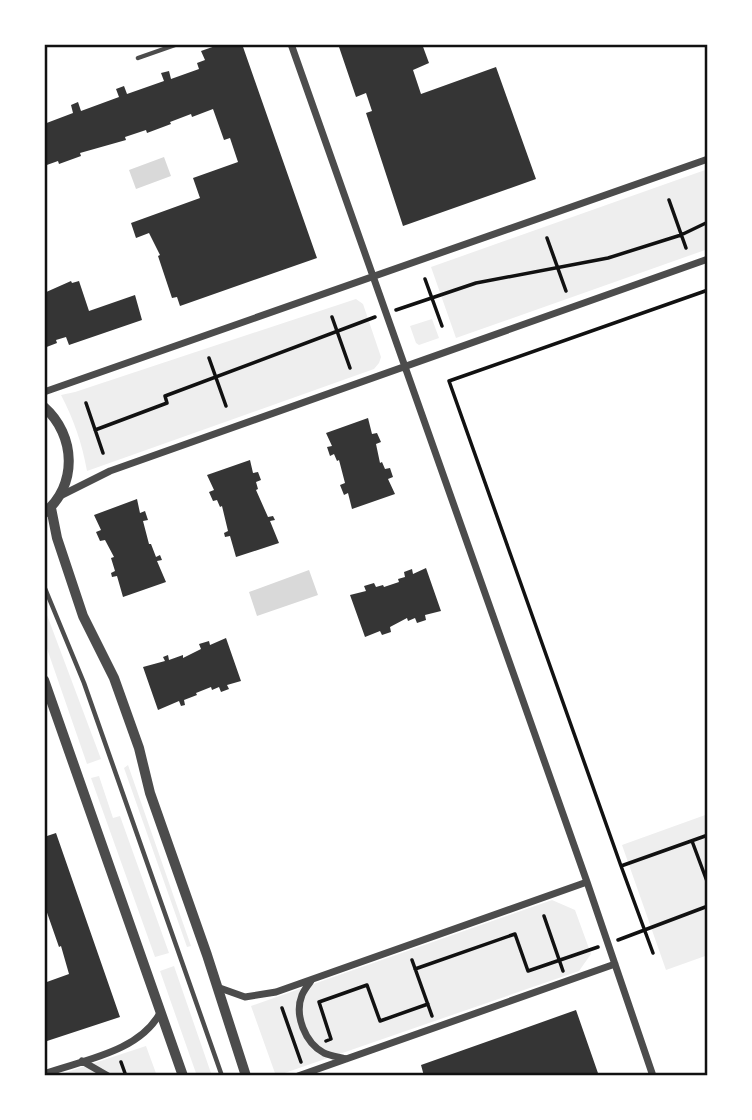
<svg xmlns="http://www.w3.org/2000/svg" width="752" height="1120" font-family="'Space Grotesk',sans-serif">
  <rect width="100%" height="100%" fill="#fff"/>
  <path fill="#eee" d="M708 169V249L456 338 431 267Z
    M356 299 363 304 381 357 379 363 374 369 87 471C82 443 74 420 61 395L75 392Z
    M432 319 439 338 419 345 416 343 410 326Z
    M44 607 101 759 87 764 44 640Z
    M128 765 191 946 187 947 124 768Z
    M99 776 113 818 120 816 169 953 155 957 91 778Z
    M708 814V955L666 970 622 845Z
    M552 900 575 910 591 954 579 971 276 1076 251 1006Z
    M174 966 212 1076H197L160 971Z
    M146 1046 157 1076H55Z"/>
  <path fill="#d9d9d9" d="M164 157 171 176 136 189 129 170Z
    M309 570 318 595 257 616 249 592Z"/>
  <path fill="#353535" d="M221 44H242L317 258 180 306 177 297 172 298 158 256 160 255 149 233 136 238 131 223 200 198 193 178 238 162 230 138 224 140 213 109 192 117 191 114 170 122 171 124 147 133 146 130 125 137 126 140 80 153 81 156 59 164 58 161 44 166V124L73 113 71 105 78 102 81 111 119 97 116 89 124 86 127 94 164 81 161 73 169 71 171 79 199 69 197 63 205 60 201 51Z
    M338 44H422L429 63 413 70 421 94 496 67 536 179 403 226 366 113 372 111 366 93 356 97Z
    M71 281 72 283 79 281 89 311 135 295 142 320 69 345 66 337 56 340 57 343 44 348V293Z
    M368 418 372 434 377 433 381 442 376 444 380 463 382 462 385 469 390 468 393 477 388 479 395 494 352 509 348 493 344 495 340 485 345 483 339 460 337 461 334 454 330 456 327 447 332 446 326 433Z
    M250 460 253 473 258 472 261 480 256 482 258 489 256 490 268 517 273 516 275 520 270 521 279 543 236 557 230 536 225 537 224 533 228 531 222 506 220 507 217 500 213 501 209 492 214 490 207 475Z
    M137 499 140 513 145 511 148 520 143 521 149 544H151L156 557 160 555 162 560 157 561 166 582 123 597 117 576 112 577 111 573 115 571 111 558 114 557 105 540 100 541 96 532 101 530 94 515Z
    M426 568 441 611 425 615 426 620 417 623 415 618 408 621 407 618 390 627 391 632 382 635 380 631 365 637 350 595 366 591 364 586 374 583 376 587 383 585 384 587 399 582 398 579 405 577 404 572 412 569 413 574Z
    M226 638 241 681 227 685 229 689 221 692 219 687 212 690 211 687 196 693 197 695 184 700 185 705 181 706 179 701 158 710 143 667 165 661 163 657 168 655 169 660 183 655V658L201 649 199 644 209 641 210 645Z
    M56 833 120 1017 44 1042V983L69 974 61 946 59 947 44 904V837Z
    M576 1010 599 1076H424L421 1065Z"/>
  <g fill="none" stroke-linecap="round" stroke-linejoin="round">
    <path stroke="#111" stroke-width="3.5" d="M669 200 686 248
      M547 238 566 291
      M425 279 442 326
      M708 290 449 381 621 866 708 835
      M396 310 476 283 608 258 681 235 708 222
      M332 317 350 368
      M209 358 226 406
      M86 403 103 453
      M95 430 167 403 165 396 375 317
      M692 841 708 884
      M621 866 653 953
      M544 916 563 971
      M618 940 708 906
      M412 960 432 1016
      M415 969 515 934 528 971 598 947
      M282 1008 301 1062
      M326 1041 331 1039 319 1002 367 985 380 1021 428 1004
      M121 1062 126 1076"/>
    <path stroke="#4c4c4c" stroke-width="4.5" d="M138 58 178 44
      M44 586 84 683 222 1076"/>
    <path stroke="#4c4c4c" stroke-width="7" d="M291 44 587 882 653 1076
      M44 392 708 159
      M60 496 110 471 708 259
      M311 981C308 985 304 990 302 995 294 1015 305 1043 324 1053 331 1056 339 1057 346 1059
      M217 987 245 997 276 992 587 882
      M82 1061 108 1076
      M44 1074C83 1060 139 1052 160 1013
      M298 1076 615 964"/>
    <path stroke="#4c4c4c" stroke-width="10" d="M44 407C76 435 78 486 44 513
      M51 508 57 538 83 616 114 678 139 748 150 793 207 955 246 1076
      M44 680 183 1076"/>
  </g>
  <rect width="752" height="1120" fill="none" stroke="#ffffff" stroke-width="91"/>
  <rect x="46" y="46" width="660" height="1028" fill="none" stroke="#111" stroke-width="2.5"/>
</svg>
